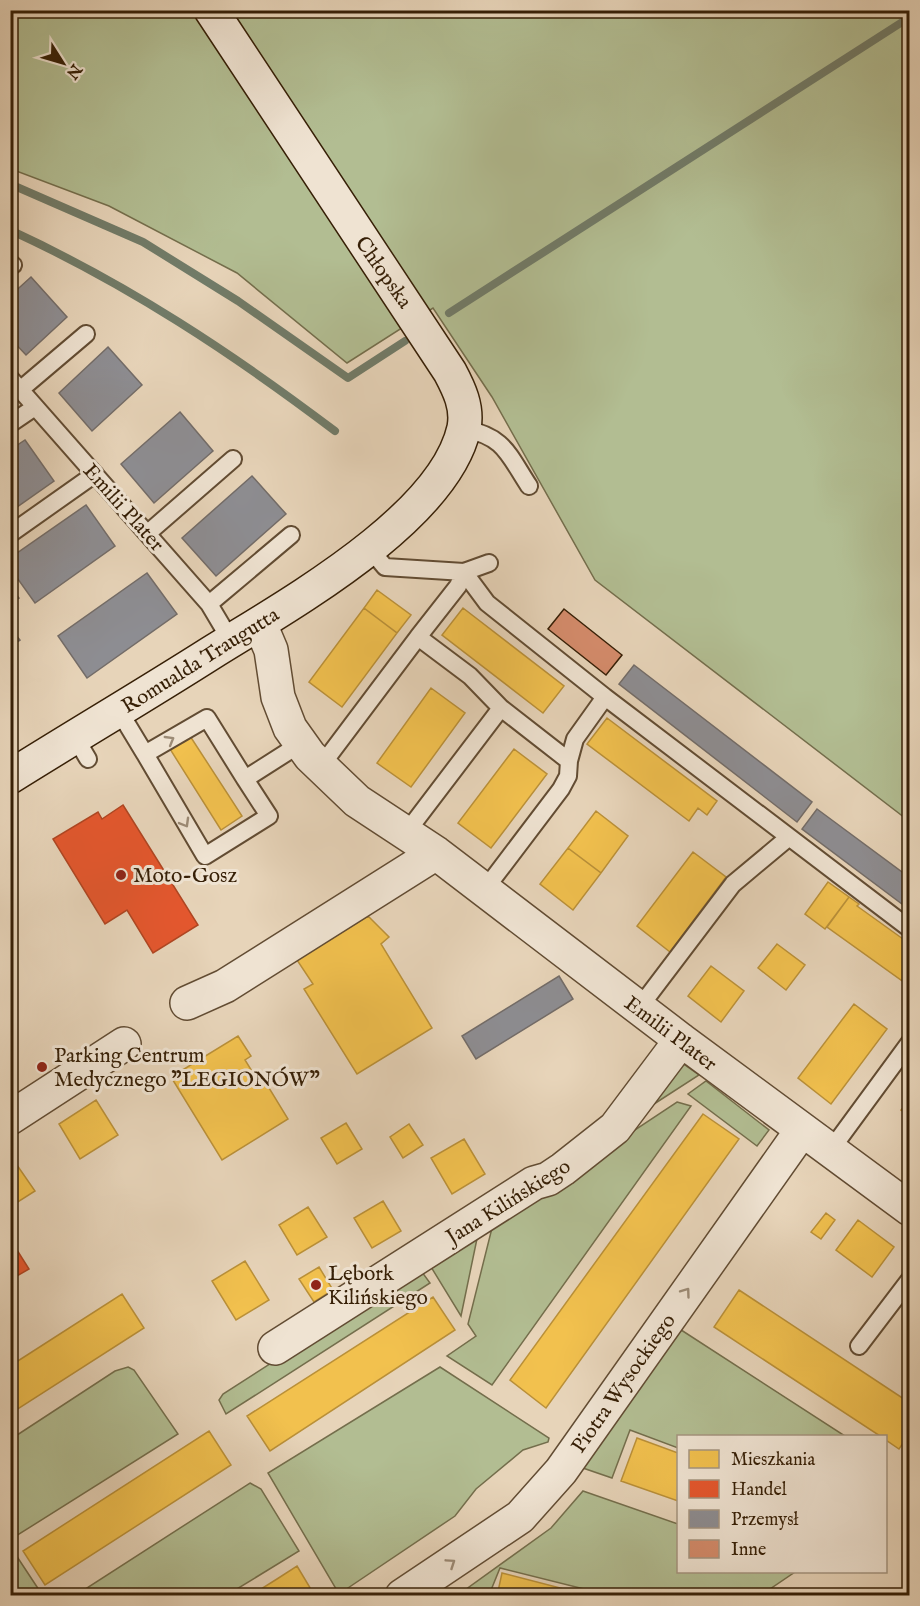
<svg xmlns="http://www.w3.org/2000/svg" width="920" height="1606" font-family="'IM FELL English',serif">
  <rect width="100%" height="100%" fill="#e7d4b9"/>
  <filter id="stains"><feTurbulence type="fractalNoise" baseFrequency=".00333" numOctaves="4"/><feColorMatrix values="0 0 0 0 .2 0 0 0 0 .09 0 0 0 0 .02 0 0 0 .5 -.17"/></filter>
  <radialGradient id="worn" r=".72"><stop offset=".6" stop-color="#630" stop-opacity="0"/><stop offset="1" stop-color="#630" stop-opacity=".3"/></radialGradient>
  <path fill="#b2bd92" stroke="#746e4c" stroke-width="1.5" d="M10 11H909V821L595 580 492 397 433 308 347 363 237 273 109 206 11 169Z
    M682 1063 699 1075 637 1115Z
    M706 1081 769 1130 757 1146 688 1094Z
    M677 1102 691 1106 492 1385 447 1356 476 1336 468 1324 493 1224Z
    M479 1229 461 1316 428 1262Z
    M419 1268 430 1283 226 1414 219 1400 223 1394Z
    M675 1326 845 1436H678V1448L630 1430 612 1478 580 1467Z
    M128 1367 134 1370 178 1434 16 1536 11 1527V1439L115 1371Z
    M440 1367 549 1438 548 1442 523 1450 476 1489 455 1516 339 1594 268 1473Z
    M250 1483 261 1489 299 1551 227 1595H76Z
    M583 1491 678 1524V1572H795L761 1595 612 1596 500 1568 489 1595H458L551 1528Z
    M10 1546 41 1593 42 1595H11Z"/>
  <path fill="#f2c14e" stroke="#ba9038" stroke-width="1.5" d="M377 590 411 615 397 633 364 608Z
    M364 608 397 633 342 707 309 682Z
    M463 608 564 686 543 713 442 635Z
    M431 688 465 713 411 787 377 763Z
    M607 718 717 801 707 815 698 808 689 821 587 744Z
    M190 736 242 816 221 830 170 749Z
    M514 749 547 774 491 848 458 823Z
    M596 811 628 836 601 873 568 848Z
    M568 848 601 873 573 910 540 884Z
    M693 852 726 877 670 952 637 926Z
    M828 882 849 897 825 929 805 914Z
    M849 897 859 904 857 906 910 944 908 985 827 927Z
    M368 916 389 937 381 944 432 1028 357 1074 304 989 313 984 297 960Z
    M777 944 805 965 786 990 758 968Z
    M711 966 744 991 721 1022 688 996Z
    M854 1004 887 1029 831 1104 798 1078Z
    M238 1036 251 1056 245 1060 258 1081 263 1078 288 1119 222 1160 171 1077Z
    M910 1099V1116L901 1110Z
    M96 1100 118 1135 80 1159 59 1124Z
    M703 1114 739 1139 546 1408 510 1380Z
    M346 1123 362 1149 337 1164 321 1138Z
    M409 1124 423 1145 403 1158 390 1137Z
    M464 1139 485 1174 452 1194 431 1158Z
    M10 1155 35 1191 10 1207Z
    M383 1201 401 1231 372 1248 354 1218Z
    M308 1207 327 1237 297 1255 279 1225Z
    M826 1213 835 1220 821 1239 811 1232Z
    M858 1220 894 1247 872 1277 836 1250Z
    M245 1261 269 1300 236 1320 212 1281Z
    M319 1267 333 1290 314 1302 299 1279Z
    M739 1290 910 1403V1433L899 1449 886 1440V1436H880L714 1327Z
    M122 1294 144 1328 10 1414V1366Z
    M433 1297 455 1330 270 1451 247 1416Z
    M209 1431 231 1465 45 1585 23 1551Z
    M637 1438 678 1453V1501L621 1481Z
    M297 1566 315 1596H250L277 1579Z
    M502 1573 591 1596H497Z"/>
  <path fill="#e4572e" stroke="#b04622" stroke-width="1.5" d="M123 805 198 925 153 953 127 910 105 924 53 839 98 812 102 819Z
    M10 1239 29 1269 10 1280Z"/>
  <path fill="#8d8d92" stroke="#736c68" stroke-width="1.5" d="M31 277 67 317 26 355 10 338V296Z
    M108 347 142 385 92 431 59 393Z
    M180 412 213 451 154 503 121 464Z
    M25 440 54 481 10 512V450Z
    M252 476 286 514 216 576 182 538Z
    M86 505 115 546 35 603 10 568V558Z
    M147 573 177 614 87 678 58 636Z
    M10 587 19 598 10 604Z
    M10 628 20 640 10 647Z
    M634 665 812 802 797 822 619 684Z
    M817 809 910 878V910L802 829Z
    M559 976 573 999 476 1059 462 1036Z"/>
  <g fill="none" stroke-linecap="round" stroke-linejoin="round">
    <path stroke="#717b68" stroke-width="8" d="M10 184 143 242 238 301 348 378 405 341
      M10 230C129 285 232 353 335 431
      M449 313 910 17"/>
  </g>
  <path fill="#d48b6b" stroke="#361f06" stroke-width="1.5" d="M564 609 622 655 606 675 548 629Z"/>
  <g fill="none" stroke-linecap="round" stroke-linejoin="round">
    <defs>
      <path id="lane" d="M10 267 13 265
        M10 378 209 604 231 641
        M20 390 86 334
        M10 424 35 407
        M464 429C504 436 508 454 529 486
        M148 533 233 459
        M10 534 95 474
        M370 549 385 567 464 572 487 603 605 697 910 929
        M209 604 291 535
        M418 637 458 586 464 572 489 563
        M119 711 145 754 207 718 245 779 300 744
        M75 737 88 759
        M145 754 205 856 269 816 245 779
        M569 761 575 739 605 697
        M321 766 418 637 470 676 501 708 406 833
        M488 892 492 880 561 789 568 776 569 761 501 708
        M639 1008 733 884 788 838
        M830 1151 910 1042
        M859 1346 910 1279"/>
      <path id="street" d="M260 624 271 650 278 697 290 728 310 756 357 801 436 853 681 1040 910 1209
        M187 1003 225 986 436 853
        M10 1118 124 1044
        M275 1348 534 1183 548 1179 563 1169 615 1128 681 1040
        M402 1596 520 1517 561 1471 802 1130"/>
      <path id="secondary" d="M10 777C77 735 145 695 211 653 286 606 444 519 464 428 468 407 459 389 450 372L211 10"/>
    </defs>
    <use href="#lane" stroke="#624c33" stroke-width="20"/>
    <use href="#street" stroke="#624c33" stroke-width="36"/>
    <use href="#secondary" stroke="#361f06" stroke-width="36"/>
    <use href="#lane" stroke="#efe3d2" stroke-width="16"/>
    <use href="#street" stroke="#efe3d2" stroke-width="33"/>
    <use href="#secondary" stroke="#efe3d2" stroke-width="33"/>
  </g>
  <defs><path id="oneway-chevron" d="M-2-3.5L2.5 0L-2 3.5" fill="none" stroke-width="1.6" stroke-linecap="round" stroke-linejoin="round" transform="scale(1.5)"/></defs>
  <g stroke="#9c8b76">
    <use href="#oneway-chevron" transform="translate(170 740) rotate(-30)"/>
    <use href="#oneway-chevron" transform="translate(185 823) rotate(60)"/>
    <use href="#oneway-chevron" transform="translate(686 1292) rotate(-54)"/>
    <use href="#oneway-chevron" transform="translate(451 1563) rotate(-34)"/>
  </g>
  <g fill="#8f2418" stroke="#efe3d2" stroke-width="2">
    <circle cx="121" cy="875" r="6"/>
    <circle cx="42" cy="1067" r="6"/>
    <circle cx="316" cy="1285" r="6"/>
  </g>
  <g text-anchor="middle" stroke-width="6" stroke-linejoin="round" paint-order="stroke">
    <g font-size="21" fill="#361f06" stroke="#efe3d2">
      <text transform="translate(384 272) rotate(55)" y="7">Chłopska</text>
      <text transform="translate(124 507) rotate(48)" y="7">Emilii Plater</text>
      <text transform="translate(200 660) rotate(-32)" y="7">Romualda Traugutta</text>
      <text transform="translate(671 1033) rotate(37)" y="7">Emilii Plater</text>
      <text transform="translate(508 1201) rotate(-32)" y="7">Jana Kilińskiego</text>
      <text transform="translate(623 1383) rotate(-55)" y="7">Piotra Wysockiego</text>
    </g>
    <g font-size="21" fill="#361f06" stroke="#efe3d2" text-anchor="start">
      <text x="133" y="882">Moto-Gosz</text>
      <text x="54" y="1062">Parking Centrum<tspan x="54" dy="24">Medycznego "LEGIONÓW"</tspan></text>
      <text x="328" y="1280">Lębork<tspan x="328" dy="24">Kilińskiego</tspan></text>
    </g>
  </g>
  <rect width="920" height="1606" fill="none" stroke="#e7d4b9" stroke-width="36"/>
  <rect x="12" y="12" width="896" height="1582" fill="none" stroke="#361f06" stroke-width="3"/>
  <rect x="18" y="18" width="884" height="1570" fill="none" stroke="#361f06" stroke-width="1.5"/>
  <rect x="677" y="1435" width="210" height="138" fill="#efe3d2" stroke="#a59580" stroke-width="1.5"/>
  <rect x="689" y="1450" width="30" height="18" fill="#f2c14e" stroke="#a59580" stroke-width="1.5"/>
  <text x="731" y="1465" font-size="18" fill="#361f06">Mieszkania</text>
  <rect x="689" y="1480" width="30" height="18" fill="#e4572e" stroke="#a59580" stroke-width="1.5"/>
  <text x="731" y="1495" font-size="18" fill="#361f06">Handel</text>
  <rect x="689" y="1510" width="30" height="18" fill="#8d8d92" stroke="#a59580" stroke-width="1.5"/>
  <text x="731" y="1525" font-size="18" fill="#361f06">Przemysł</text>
  <rect x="689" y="1540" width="30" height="18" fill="#d48b6b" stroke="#a59580" stroke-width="1.5"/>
  <text x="731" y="1555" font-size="18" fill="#361f06">Inne</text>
  <g transform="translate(63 63) rotate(127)" stroke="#efe3d2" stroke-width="4.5" paint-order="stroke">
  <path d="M0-4.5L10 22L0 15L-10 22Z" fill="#361f06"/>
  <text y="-9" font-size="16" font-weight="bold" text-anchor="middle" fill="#361f06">N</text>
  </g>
  <rect width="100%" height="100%" filter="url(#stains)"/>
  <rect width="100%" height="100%" fill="url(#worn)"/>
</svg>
